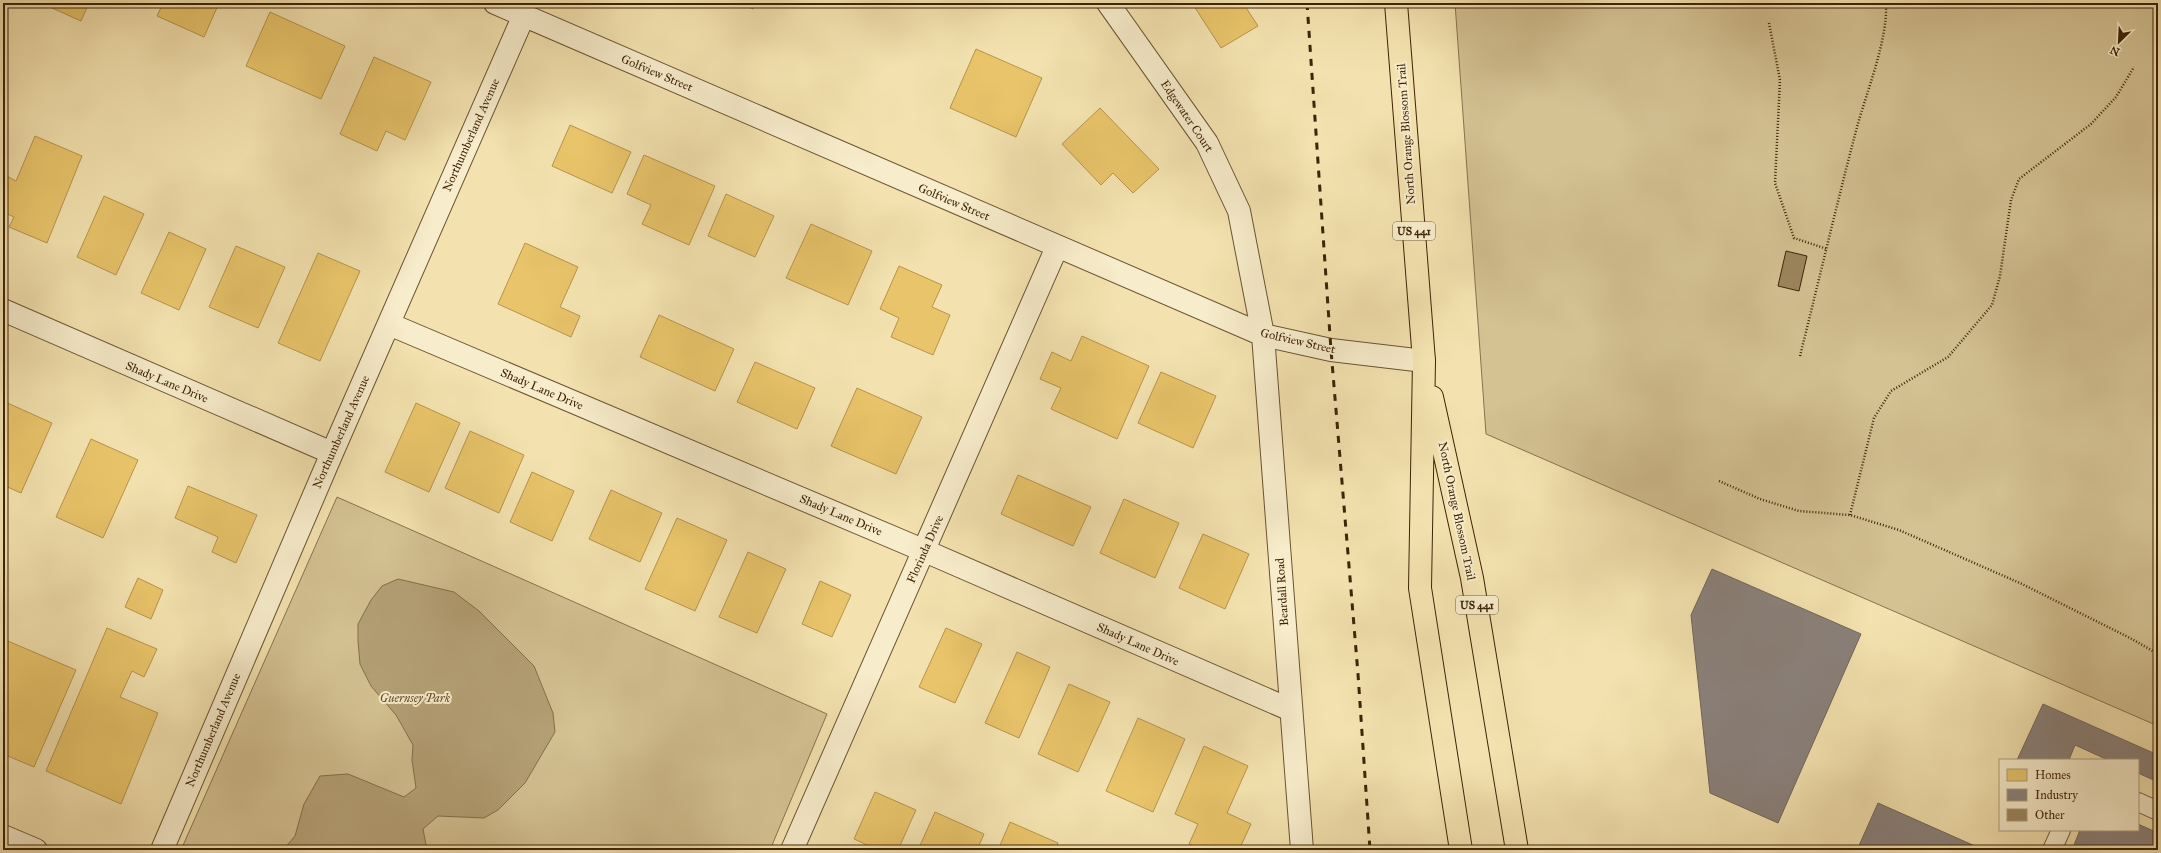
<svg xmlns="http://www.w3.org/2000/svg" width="2161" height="853" font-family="'IM FELL Great Primer',serif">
  <rect width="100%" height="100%" fill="#f3e2af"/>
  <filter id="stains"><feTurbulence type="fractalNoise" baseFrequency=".005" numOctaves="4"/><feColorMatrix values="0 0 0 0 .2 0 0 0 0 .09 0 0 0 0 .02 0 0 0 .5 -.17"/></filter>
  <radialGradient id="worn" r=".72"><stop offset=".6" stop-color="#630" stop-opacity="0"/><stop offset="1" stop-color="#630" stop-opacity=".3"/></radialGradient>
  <path fill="#d4c293" stroke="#89724e" d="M1455 3H2158V726L1486 434Z
    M337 497 827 714 770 850H181Z"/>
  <path fill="#b5a176" stroke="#856f4a" d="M398 579 454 592 479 611 534 666 553 713 555 732 525 783 498 810 484 818 438 816 423 829 427 850H283L295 836 304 804 320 776 348 774 404 797 416 788 412 760 413 745 396 715 371 686 360 664 358 641V624L371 600 382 586Z"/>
  <path fill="#e9c46a" stroke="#b6944d" d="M41 3H89L81 21Z
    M163 3H219L204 37 157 16Z
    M741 3H756L753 9Z
    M1192 3H1243L1258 26 1221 48Z
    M270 12 345 46 321 99 246 66Z
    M976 49 1042 78 1016 137 950 108Z
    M374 57 431 82 405 140 386 131 377 151 340 134Z
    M1100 108 1159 169 1133 193 1113 173 1101 185 1062 144Z
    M570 125 631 152 612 193 552 166Z
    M35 136 82 156 47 243 9 227 14 217 3 212V174L16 181Z
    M644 155 715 186 689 245 642 224 651 205 627 194Z
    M726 194 774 216 755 257 708 236Z
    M104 196 144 214 116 275 77 257Z
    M811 224 872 251 848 305 786 278Z
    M169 232 206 249 179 310 141 293Z
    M525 243 578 267 560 307 580 316 571 337 498 304Z
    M236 246 285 267 258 328 209 307Z
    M318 253 360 271 320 361 278 343Z
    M899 266 942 285 932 307 950 315 933 355 891 337 899 318 880 309Z
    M659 315 734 349 715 391 640 357Z
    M1082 336 1149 366 1117 439 1051 409 1061 388 1040 379 1052 352 1071 361Z
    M755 362 815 388 797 429 737 402Z
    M1161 372 1216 396 1193 448 1138 423Z
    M857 388 922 417 896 474 831 446Z
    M3 401 52 423 21 493 3 485Z
    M416 403 460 423 429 492 385 472Z
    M470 431 524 455 499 513 445 488Z
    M91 439 138 460 103 538 56 517Z
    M532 472 574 491 552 541 510 522Z
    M1018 475 1091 507 1073 546 1001 514Z
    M188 486 257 515 236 563 212 552 218 537 175 518Z
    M611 490 662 513 640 562 589 539Z
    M1124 499 1179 523 1155 578 1100 553Z
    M677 518 727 540 695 611 645 589Z
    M1203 534 1249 554 1225 609 1179 588Z
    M748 552 786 569 757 633 719 617Z
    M138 578 163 590 151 619 125 607Z
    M820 581 851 595 832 637 802 624Z
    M107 628 157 649 144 677 132 671 120 697 158 713 121 804 46 771Z
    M946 628 982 644 955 703 919 687Z
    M3 639 76 670 34 767 3 754Z
    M1017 652 1050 667 1019 738 985 723Z
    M1069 684 1110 702 1078 772 1038 754Z
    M1138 718 1185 739 1153 812 1106 791Z
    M1204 746 1248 766 1227 813 1251 824 1239 850H1204L1189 844 1198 824 1175 814Z
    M875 792 916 810 898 850H878L854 839Z
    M935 812 984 834 977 850H918Z
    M1010 822 1058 843 1055 850H998Z"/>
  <path fill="#8a817c" stroke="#736559" d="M1712 569 1861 634 1778 823 1710 793 1691 615Z
    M2043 704 2158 755V782L2138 773V760H2108L2075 745 2069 760H2017Z
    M1878 803 1984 850H1857Z
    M2138 824 2158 833V850H2072L2080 830H2138Z"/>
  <path fill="#9c865f" stroke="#3e2308" d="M1786 251 1807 256 1799 291 1778 286Z"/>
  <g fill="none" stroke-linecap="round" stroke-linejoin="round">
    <defs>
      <path id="lane" d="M2138 802 2158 811
        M2052 850 2061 830"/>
      <path id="street" d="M495 3 1263 335 1331 350 1424 361
        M1108 3 1207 143 1239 211 1263 335 1302 850
        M3 310 332 453
        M389 324 925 551 1291 710
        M3 836 36 850
        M162 850 332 453 524 15
        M792 850 1057 247"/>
      <path id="primary" d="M1396 3 1424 361 1420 588 1461 850
        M1432 397 1472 578 1517 850"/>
    </defs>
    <use href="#lane" stroke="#6b5332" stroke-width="20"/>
    <use href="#street" stroke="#6b5332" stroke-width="24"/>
    <use href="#primary" stroke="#3e2308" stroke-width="24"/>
    <path stroke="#3e2308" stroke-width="2.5" stroke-dasharray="1 2" stroke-linecap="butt" d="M1769 23 1780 80 1775 183 1794 238 1827 249
      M1800 356C1819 280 1837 203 1857 127 1867 91 1888 39 1886 3
      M1719 481 1760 499 1799 511 1850 515 1899 530 2022 584 2130 638 2158 654
      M1850 515 1874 418 1891 391 1948 357 1992 305 2000 276 2011 200 2019 179 2091 124 2116 97 2134 67"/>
    <use href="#lane" stroke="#f7eccb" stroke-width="18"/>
    <use href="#street" stroke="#f7eccb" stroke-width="22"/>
    <use href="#primary" stroke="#f3e2af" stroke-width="22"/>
    <path stroke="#3e2308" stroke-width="3" stroke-dasharray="7 7" stroke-linecap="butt" d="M1307 3 1331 350 1358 674 1370 850"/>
  </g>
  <g text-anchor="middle" stroke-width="4" stroke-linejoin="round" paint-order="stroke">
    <g fill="#f7eccb" stroke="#765f42" stroke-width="1">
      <rect x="1393" y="222" width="42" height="18" rx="3"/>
      <rect x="1456" y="596" width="42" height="18" rx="3"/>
    </g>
    <g font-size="11" font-weight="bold" fill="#3e2308">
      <text x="1414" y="235">US 441</text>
      <text x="1477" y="609">US 441</text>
    </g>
    <g font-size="12" fill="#3e2308" stroke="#f7eccb">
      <text transform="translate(657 73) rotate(23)" y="4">Golfview Street</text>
      <text transform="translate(1187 116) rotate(56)" y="4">Edgewater Court</text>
      <text transform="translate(1406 134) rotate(-94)" y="4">North Orange Blossom Trail</text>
      <text transform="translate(471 135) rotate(-66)" y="4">Northumberland Avenue</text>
      <text transform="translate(954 202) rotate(23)" y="4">Golfview Street</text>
      <text transform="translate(1298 341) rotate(13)" y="4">Golfview Street</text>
      <text transform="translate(167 382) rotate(23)" y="4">Shady Lane Drive</text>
      <text transform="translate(542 389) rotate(23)" y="4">Shady Lane Drive</text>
      <text transform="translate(341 432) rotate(-66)" y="4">Northumberland Avenue</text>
      <text transform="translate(1457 511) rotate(78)" y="4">North Orange Blossom Trail</text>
      <text transform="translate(841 515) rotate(23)" y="4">Shady Lane Drive</text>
      <text transform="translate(925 549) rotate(-66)" y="4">Florinda Drive</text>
      <text transform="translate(1282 592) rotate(-94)" y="4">Beardall Road</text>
      <text transform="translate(1138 644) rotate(24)" y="4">Shady Lane Drive</text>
      <text transform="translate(213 730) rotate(-67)" y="4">Northumberland Avenue</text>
    </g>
    <g font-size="12" font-style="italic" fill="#644b2b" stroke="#f7eccb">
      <text x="415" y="702">Guernsey Park</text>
    </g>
  </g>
  <rect width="2161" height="853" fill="none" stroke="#f3e2af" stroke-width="16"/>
  <rect x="4" y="4" width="2153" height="845" fill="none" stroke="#3e2308" stroke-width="2"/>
  <rect x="8" y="8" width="2145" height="837" fill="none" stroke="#3e2308"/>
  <rect x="1999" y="759" width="140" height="72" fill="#f7eccb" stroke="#ad9c7d"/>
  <rect x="2007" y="769" width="20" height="12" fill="#e9c46a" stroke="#ad9c7d"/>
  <text x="2035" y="779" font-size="12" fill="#3e2308">Homes</text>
  <rect x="2007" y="789" width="20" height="12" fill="#8a817c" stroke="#ad9c7d"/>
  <text x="2035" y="799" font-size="12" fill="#3e2308">Industry</text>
  <rect x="2007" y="809" width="20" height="12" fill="#9c865f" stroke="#ad9c7d"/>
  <text x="2035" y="819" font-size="12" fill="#3e2308">Other</text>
  <g transform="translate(2119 42) rotate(204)" stroke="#f7eccb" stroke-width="3" paint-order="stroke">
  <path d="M0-3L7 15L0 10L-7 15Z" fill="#3e2308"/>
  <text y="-6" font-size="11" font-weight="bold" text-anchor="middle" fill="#3e2308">N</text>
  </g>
  <rect width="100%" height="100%" filter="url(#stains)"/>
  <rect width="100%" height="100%" fill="url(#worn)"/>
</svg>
